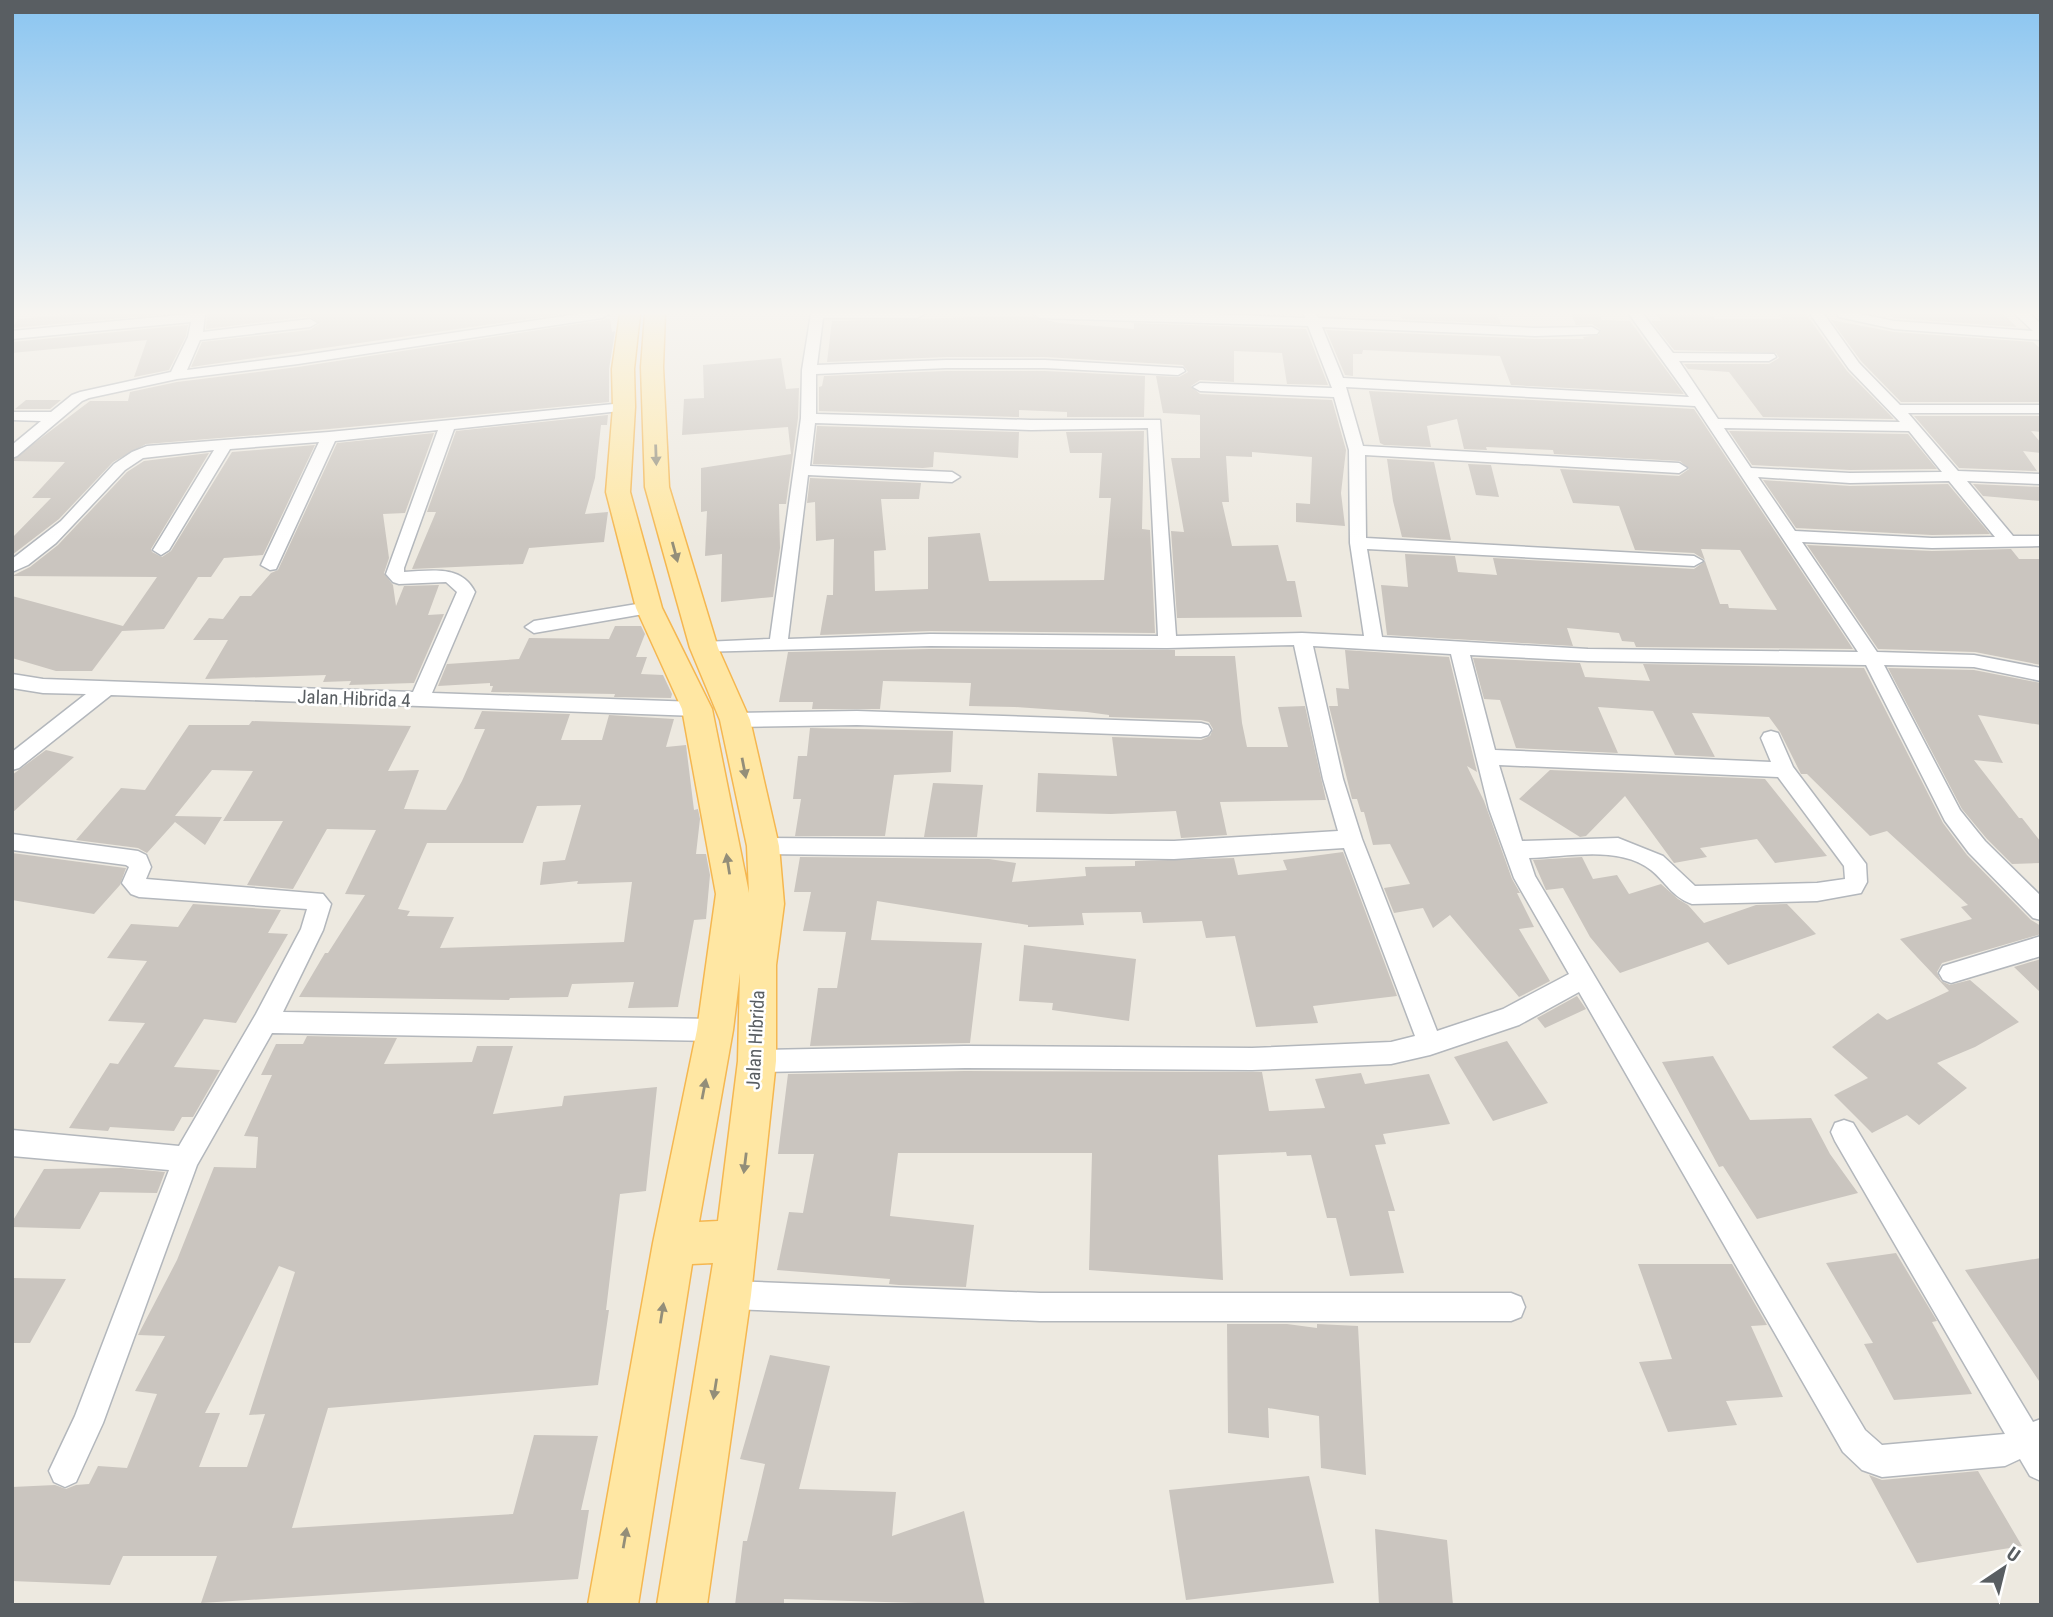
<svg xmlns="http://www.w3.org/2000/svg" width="2053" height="1617" font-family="'Roboto Condensed',sans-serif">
  <rect width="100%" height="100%" fill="#ede9e0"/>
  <path fill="#cac5bf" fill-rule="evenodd" d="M75 314H166L12 328 18 319Z
    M207 314H562L191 367 202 342 310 330 319 324 310 316 206 329Z
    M1400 314H1497L1501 324 1402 319Z
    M1571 314H1599L1602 320 1630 321 1684 394 1511 385 1500 356 1363 350 1362 354H1353V376L1345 375 1326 330 1535 339H1584L1583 337 1599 335 1600 329 1592 324 1576 325Z
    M1656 314 1711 315 1715 319H1782L1778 314H1806L1847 371 1894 419 1763 417 1729 372 1688 369 1684 364H1769L1779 358 1776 353 1674 350 1651 321H1661Z
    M1889 314H2003L2017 327 1894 318Z
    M980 317H1034L1059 323 1134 329V323L1306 329 1328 385 1287 384 1282 353 1234 351V382L1200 380 1191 386 1200 394 1332 400 1346 450 1341 493 1345 526 1296 522V503L1310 504 1312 457 1252 452V457L1226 456 1229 502H1222L1232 546 1278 545 1287 581H1295L1302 617 1177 618 1171 531 1184 532 1171 458H1200V415L1163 413 1156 376 1179 377 1188 372 1183 365 1045 357H946L827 362 832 321Z
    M610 319 612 332 615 331 609 369V402L329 429 146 444 113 462 59 519 12 555V538L51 498H32L65 462 12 461V460L90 401H128L130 392 177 382 298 367Z
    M1831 320 1894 332 2033 342 2041 349V402H1901L1861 361Z
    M188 325 186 336 169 370 134 377 147 340 12 353V342Z
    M781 358 786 389 799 388 798 418 786 504H779L780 548 773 597 721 602 722 554 705 556 707 511 701 512V468L791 454 788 427 682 435 684 399 704 398 703 365Z
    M946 371H1045L1145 376 1144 417H1067V412L1019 410V417L819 411V387L822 386 824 376Z
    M1369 391 1694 409 1853 649 1636 647 1634 642 1622 641 1619 633 1567 628 1573 646 1387 635 1381 585 1408 587 1405 554 1455 556 1458 572 1497 575 1493 558 1694 569 1705 561 1720 604H1728L1729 608 1777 610 1740 550 1701 549 1705 560 1694 553 1635 550 1619 506 1573 503 1560 469 1679 476 1689 469 1680 461 1554 454 1553 450 1486 447 1487 450 1464 449 1457 419 1427 426 1431 447 1384 445 1380 443Z
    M26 400H61L50 409H15Z
    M608 415 607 425H601L595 478 585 514 608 512 604 542 529 548 523 564 412 569 436 512H427L456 431Z
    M1914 416H2041V432L2031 431 2041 443V453L2023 451 2037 471 1959 468Z
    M817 426 1019 432 1018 458 934 452 933 467 923 468 813 464Z
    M1144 431 1142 529 1150 530 1155 633 930 631 820 635 827 595H833L834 539 816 541 815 502 807 503 810 478 921 483 919 499H881L886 550 874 551 875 591 928 589V537L980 533 989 581 1104 580 1111 498H1099L1102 453H1070L1066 432Z
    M1729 431 1908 434 1937 469 1850 470 1752 465Z
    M434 433 405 513 383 514 389 558 384 573 393 585 396 606 404 586 439 585 428 615 444 614 414 683 349 685 351 681 323 682 326 675 205 679 228 640H193L209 618 223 619 240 596H251L271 573 278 570 337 443Z
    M315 445 263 555 224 558 211 577H198L164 629 122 631 92 671H56L12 658V596L123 626 157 577 12 576 30 567 58 545 127 472 144 461 209 453 151 549 152 552 162 557 171 551 232 452Z
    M1387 459 1434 462 1451 540 1402 537 1393 501Z
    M1468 464 1491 465 1499 497 1476 495Z
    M1763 480 1850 486 1948 484 1990 534 1932 535 1796 528Z
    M1973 484 2041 487V501L1983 496Z
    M1807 545 1932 551 2011 549 2019 559H2041V665L1975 652 1878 649Z
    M615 626H641L645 634 636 657H647L641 674 663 675 672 694 671 698 614 697 615 694 491 692 493 686H490V683L438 686 447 664 519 659 529 638 609 639Z
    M930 649 1175 650V656H1235L1242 723 1247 747H1288L1278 707 1305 706 1326 800 1220 802 1227 835 1181 838 1176 811 1111 814 1036 812 1038 773 1117 776 1112 737 1201 740 1210 736 1213 729 1209 722 1201 720 1109 717V715L1087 712 1015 707 969 706 971 683 883 681 880 709H812L813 702H779L788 652Z
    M1345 650 1449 657 1477 772 1467 766 1484 801 1512 879 1520 893H1517L1534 927 1519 929 1550 981 1519 997 1450 915 1433 928 1423 908 1394 913 1384 888 1410 884 1390 844 1373 845 1364 812H1361L1357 799H1352L1329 706H1338L1336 688 1349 689Z
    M1473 658 1580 663 1585 677 1650 681 1643 664 1864 668 1943 823 1967 855 2031 920 2041 926V934L1942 963 1937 972 1941 981 1950 985 1970 980 2019 1022 1975 1047 1937 1063 1967 1088 1919 1125 1907 1115 1872 1133 1834 1095 1868 1078 1832 1047 1878 1013 1887 1020 1949 991 1900 939 1972 919 1961 907 1968 905 1887 831 1870 836 1807 774H1801L1780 732 1769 717 1692 713 1715 757 1675 755 1653 711 1598 707 1618 753 1516 748 1500 700 1484 699Z
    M1888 668 1974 670 2041 683V725L1978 715 2003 763 1974 760 2019 818H2022L2041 842V863L2012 864 1987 839 1962 809Z
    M482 711 570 714 561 740H602L609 715 674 719 666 747 686 745 694 810 698 809 700 819 696 854H706L710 875 706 919 694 920 678 1007 628 1008 634 982 572 984 568 997 510 998 509 1000 299 997 325 953H328L365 895 345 894 376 830 327 829 293 889 247 885 283 821H223L253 771 212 770 175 816 222 817 205 845 175 822 147 853 138 848 76 840 121 788 145 790 189 725H249L252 721 411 726 388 771 419 770 404 809 446 810 462 781 485 729H474ZM581 805 565 860 543 862 540 885 578 881 577 884 632 882 624 942 440 948 454 917 407 916 410 911 398 909 427 843H523L537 806Z
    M810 728 953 731 951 772 894 775 885 836H795L801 799H793L798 756H807Z
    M46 750 74 757 12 813V775Z
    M1550 770 1765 779 1827 856 1775 863 1757 839 1700 848 1707 857 1674 863 1625 796 1586 836 1580 837 1519 799Z
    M933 783 983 785 977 837H924Z
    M1343 852 1397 996 1313 1006 1318 1023 1256 1027 1235 936 1206 938 1202 921 1143 923 1141 912 1082 913 1084 925 1028 927V925L877 901 871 940 982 943 970 1043 810 1046 818 988H837L846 932 803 931 811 892H794L800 857 989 859 1016 863 1012 882 1086 876 1085 867 1135 866V861L1234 858 1238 875 1287 870 1283 860Z
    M12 853 125 868H126L120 885 94 914 12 900Z
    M1582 857 1593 879 1617 875 1629 894 1661 884 1678 899 1688 905 1704 923 1756 905 1787 904 1816 934 1728 965 1708 942 1620 973 1590 937 1563 888 1546 890 1533 860Z
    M193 904 281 910 268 933 288 934 236 1023 204 1019 174 1067 220 1070 193 1117H182L174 1131 110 1127 108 1131 69 1128 110 1063 118 1064 145 1023 108 1021 147 961 107 958 131 924 178 927Z
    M1024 945 1136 959 1129 1021 1052 1010 1053 1003 1019 1001Z
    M2041 959V993L2014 967Z
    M1577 996 1586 1009 1545 1028 1537 1018Z
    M307 1036 397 1038 384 1064 472 1062 477 1046H513L493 1114 562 1106 564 1096 657 1087 646 1191 620 1194 606 1310H609L598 1385 328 1408 292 1528 513 1514 534 1435 598 1436 581 1510H589L578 1579 201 1603 217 1556H123L110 1585 12 1581V1487L55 1485 66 1489 76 1485 89 1484 98 1466 127 1468 157 1394 135 1391 165 1336 138 1335 177 1260 214 1167 256 1168 258 1137 244 1136 272 1075H261L276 1044H303ZM279 1266 295 1272 249 1415 265 1414 247 1467H199L220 1413H205Z
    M1507 1041 1548 1103 1493 1121 1454 1057Z
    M1713 1056 1750 1120 1811 1118 1830 1154 1858 1193 1757 1219 1723 1166 1719 1167 1662 1062Z
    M965 1071 1262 1072 1269 1111 1325 1108 1315 1079 1361 1073 1365 1084 1429 1074 1450 1124 1383 1134 1386 1144 1375 1145 1395 1211H1388L1404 1273 1350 1276 1336 1218H1327L1311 1155 1287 1156 1286 1152 1218 1155 1223 1280 1089 1270 1092 1153H898L890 1216 974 1225 966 1287 899 1285 889 1284 890 1279 777 1270 789 1212 803 1213 814 1154H778L788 1074Z
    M121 1168 165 1172 157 1193 100 1192 80 1229 12 1227V1222L44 1169Z
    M1896 1253 1937 1321 1932 1322 1972 1394 1894 1400 1864 1344 1873 1343 1826 1263Z
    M2041 1258V1384L1965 1270Z
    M1638 1264H1732L1767 1325 1751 1326 1783 1397 1726 1401 1737 1425 1668 1432 1639 1362 1672 1359Z
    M12 1278 66 1279 30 1343H12Z
    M1227 1324H1287L1317 1328V1324L1358 1326 1366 1475 1321 1468 1319 1416 1268 1408 1269 1438 1228 1433Z
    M770 1355 830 1366 799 1489 896 1492 892 1536 964 1511 985 1605 784 1599V1605H735L743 1541H747L765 1464 740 1459Z
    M1978 1471 2022 1546 1917 1563 1869 1475 1882 1480Z
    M1309 1476 1334 1583 1186 1600 1169 1490Z
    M1375 1529 1447 1540 1453 1605H1379Z"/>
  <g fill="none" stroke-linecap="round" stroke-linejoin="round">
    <defs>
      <path id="street" d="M190 314H205L203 332 310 319 317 323 310 327 200 340 187 370 298 356 578 314H609L602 318 298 364 177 379 89 398 82 401 17 456 12 458V445L41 421 12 420V412H51L72 395 80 392 171 372 188 337 191 322 12 339V331Z
        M811 314H924L917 318H823L817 365 946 360H1045L1183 368 1185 371 1178 375 1045 368H946L816 374V414L1031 420H1160L1176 636 1302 633 1364 636 1350 543 1349 450 1334 397 1200 391 1193 387 1200 383 1332 388 1308 326 1040 318 1034 314H1211L1305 318 1304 314H1316L1318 318 1535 328 1592 327 1599 331 1597 334 1535 336 1322 327 1343 378 1689 397 1629 314H1643L1673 353 1774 354 1776 357 1769 361H1679L1718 419 1900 422 1849 369 1810 314H1824L1859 363 1900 405H2041V413H1908L1958 471 2041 474V484L1967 481 2013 536H2041V546L1932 548 1802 542 1877 652 1974 655 2041 668V681L1974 667 1884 665 1960 810 1985 841 2041 896V920L2033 918 1969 853 1945 821 1866 665 1588 661 1470 655 1495 750 1771 762 1761 738 1764 733 1771 731 1778 733 1793 767 1866 864 1867 882 1861 893 1817 901 1692 904C1672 897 1666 882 1651 870 1619 845 1567 857 1529 858L1535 876 1865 1430 1882 1445 2005 1434 1835 1141 1831 1132 1835 1123 1844 1120 1853 1123 2033 1422 2041 1419V1481L2030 1476 2020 1459 2005 1466 1882 1477 1862 1470 1843 1452 1579 992 1519 1025 1430 1055 1391 1064 1252 1070 965 1068 757 1072 748 1069 745 1061 748 1053 757 1050 965 1046 1252 1048 1391 1042 1415 1036 1344 848 1174 859 763 854 755 852 752 846 755 840 763 838 1174 841 1338 831 1323 779 1294 645 1167 648 930 646 697 652 695 648 697 644 704 642 770 639 801 418 802 370ZM1346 387 1695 406 1858 652 1588 649 1382 637 1367 549 1694 566 1703 561 1694 556 1366 538 1365 455 1679 473 1687 468 1679 463 1363 446ZM815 423 1031 430 1148 428 1158 636 930 634 788 639 808 475 952 482 960 477 952 472 810 466ZM1724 428 1909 431 1942 472 1850 473 1751 468ZM1758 477 1850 483 1949 481 1995 537 1932 538 1795 531ZM1313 646 1451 654 1489 809 1514 878 1569 974 1503 1009 1437 1031 1362 839 1343 779ZM1499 765 1778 777 1844 866 1845 879 1817 883 1695 886 1663 856 1618 838 1522 841Z
        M1837 314H1861L1894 321 2033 331 2015 314H2030L2041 324V340L1894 329 1839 317Z
        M624 403 631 407 629 410 454 429 404 568V572C430 571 461 564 475 592L432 693 697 702 704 704 707 709 704 714 697 716 111 695 19 768 12 770V752L86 694 43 693 12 688V674L43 679 413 692 457 592 446 582 399 584 393 582 386 574 438 430 335 441 276 569 270 570 261 565 319 442 230 449 169 550 161 555 153 550 214 450 143 458 125 470 56 543 28 565 12 572V559L61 521 114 464 132 452 147 446 329 432Z
        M649 602 658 608 655 612 534 633 525 627 534 621Z
        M857 711 1201 723 1208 725 1211 730 1208 735 1201 737 857 725 735 727 728 725 725 720 728 715 735 713Z
        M12 834 138 851 146 855 151 867 146 879 323 894 331 904 323 930 283 1012 715 1019 724 1022 727 1030 724 1038 715 1041 272 1033 197 1165 103 1423 76 1482 65 1487 54 1482 49 1471 75 1416 169 1170 12 1156V1130L179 1146 256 1014 301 929 307 909 139 897 131 894 122 883 129 867 126 865 12 850Z
        M2041 936V956L1951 983 1943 980 1939 973 1943 966Z
        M730 1281 1040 1293H1511L1521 1297 1525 1307 1521 1317 1511 1321H1040L730 1309 720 1305 716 1295 720 1285Z"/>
      <path id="primary" d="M620 314H640L634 369 635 407 630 492 662 608 712 709 749 893 747 846 720 720 690 648 645 487 641 367 645 314H665L663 367 669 487 718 648 750 720 779 846 784 904 776 965V1061L751 1295 707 1605H657L713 1263 692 1264 638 1605H588L653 1243 697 1030 716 894 682 709 636 608 606 492 613 407 612 369ZM740 973 738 1061 718 1221 699 1222 733 1030Z"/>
    </defs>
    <use href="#street" stroke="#b3b7bc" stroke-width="3"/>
    <use href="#primary" stroke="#f5b750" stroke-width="3"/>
    <use href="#street" fill="#fff" fill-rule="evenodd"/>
    <use href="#primary" fill="#ffe7a3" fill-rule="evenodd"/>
  </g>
  <defs><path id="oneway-solid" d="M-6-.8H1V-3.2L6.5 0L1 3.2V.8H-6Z" transform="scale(1.75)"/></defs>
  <g fill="#938e79">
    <use href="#oneway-solid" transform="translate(656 455) rotate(88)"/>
    <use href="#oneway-solid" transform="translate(675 552) rotate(75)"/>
    <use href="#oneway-solid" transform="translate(744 768) rotate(79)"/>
    <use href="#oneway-solid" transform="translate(728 864) rotate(-99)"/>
    <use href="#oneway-solid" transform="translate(704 1089) rotate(-79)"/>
    <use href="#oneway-solid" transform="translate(745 1163) rotate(97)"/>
    <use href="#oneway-solid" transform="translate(662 1313) rotate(-81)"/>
    <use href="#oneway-solid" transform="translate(715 1389) rotate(99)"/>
    <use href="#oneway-solid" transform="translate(625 1538) rotate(-80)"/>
  </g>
  <linearGradient id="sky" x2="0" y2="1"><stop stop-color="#8ac5f1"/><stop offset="0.58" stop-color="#f7f5f1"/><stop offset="1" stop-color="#f7f5f1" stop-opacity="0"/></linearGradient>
  <rect width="2053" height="540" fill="url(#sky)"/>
  <g text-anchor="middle" stroke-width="5" stroke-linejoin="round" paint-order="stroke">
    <g font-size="19" fill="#595e62" stroke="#fff">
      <text transform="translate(354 698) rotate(2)" y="7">Jalan Hibrida 4</text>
      <text transform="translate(755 1040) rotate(-87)" y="7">Jalan Hibrida</text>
    </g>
  </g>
  <rect width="2053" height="1617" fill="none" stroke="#595e62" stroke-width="28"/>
  <g transform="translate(2004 1568) rotate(35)" stroke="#ffffff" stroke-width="5" paint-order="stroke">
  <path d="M0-5L12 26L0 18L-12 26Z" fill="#595e62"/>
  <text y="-10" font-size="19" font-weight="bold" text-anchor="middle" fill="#595e62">U</text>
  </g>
</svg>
